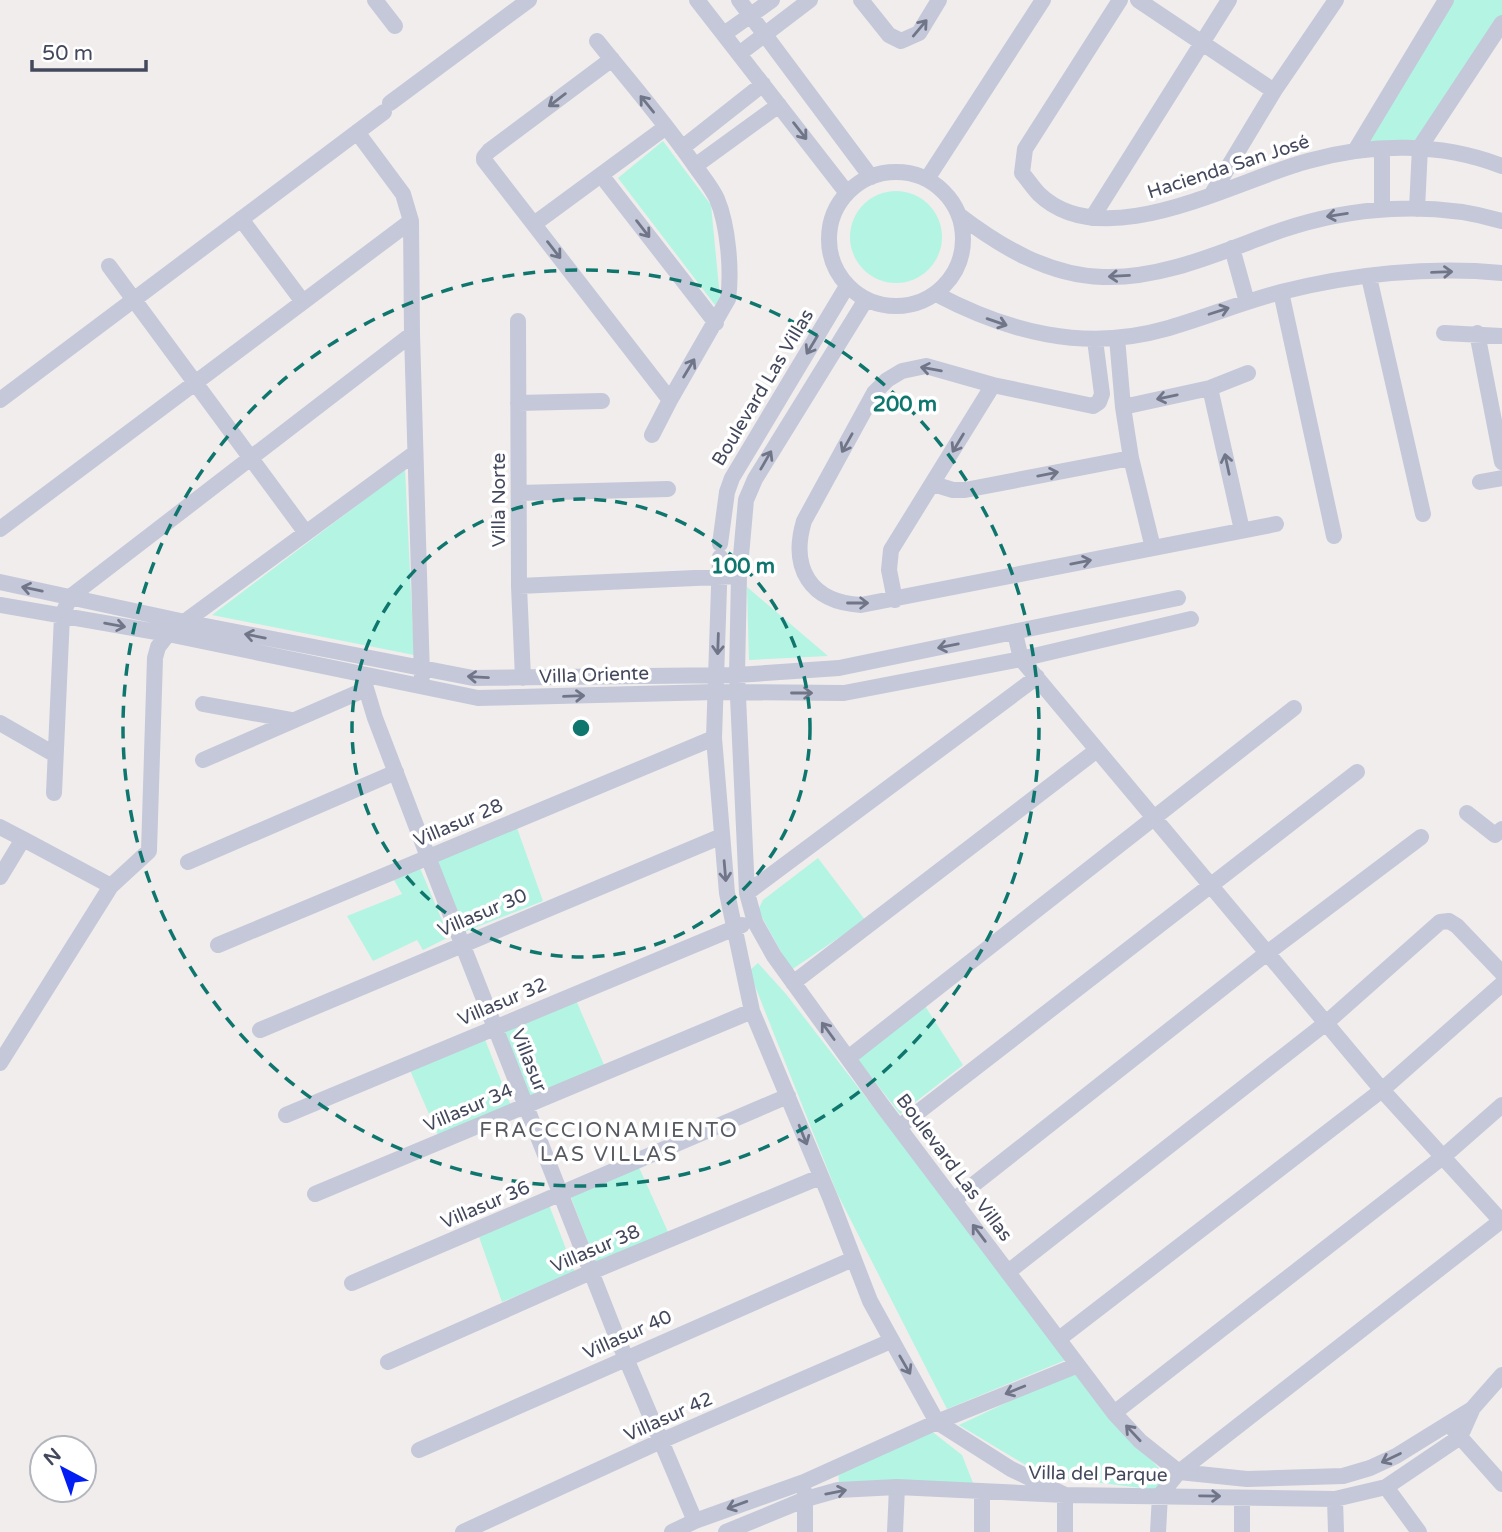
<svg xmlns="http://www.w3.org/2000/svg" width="1502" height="1532" font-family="'Varela Round',sans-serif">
  <rect width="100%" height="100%" fill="#f0edec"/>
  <path fill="#b4f4e2" d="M1446 0H1502V23L1420 147 1355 151Z
    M663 141 711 205 720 298 715 305 618 178Z
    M850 237a46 46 0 1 1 92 0a46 46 0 1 1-92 0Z
    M405 469 414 655 212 615Z
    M747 587 828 656 749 660Z
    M517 828 543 901 464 932 437 860Z
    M818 858 865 920 791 970 758 910 763 900Z
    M420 868 449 937 423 950 417 940 373 961 347 916 402 894 394 880Z
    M758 963 786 994 1068 1359 947 1409 837 1193 749 971Z
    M575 998 605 1067 527 1098 502 1028Z
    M925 1006 963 1065 900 1114 855 1056Z
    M484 1037 511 1106 439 1137 409 1068Z
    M638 1165 668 1232 596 1263 570 1195Z
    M549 1205 575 1272 502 1302 478 1234Z
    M1074 1371 1169 1480 1158 1490 1044 1476 959 1425Z
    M930 1430 962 1455 973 1483 839 1482 838 1470Z"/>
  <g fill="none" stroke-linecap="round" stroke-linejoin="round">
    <path stroke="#c4c8d9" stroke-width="16" d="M375 0 395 26
      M697 0 847 193
      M739 0 871 177
      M861 0 889 35 901 41 919 33 939 0
      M1120 0 1025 149 1022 173C1028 180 1033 188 1039 194 1104 257 1236 180 1308 161 1372 143 1440 142 1502 166
      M1138 0 1274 91
      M724 34 772 0
      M597 41C629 81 664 121 693 163 701 175 711 186 717 199 728 225 732 271 728 299L670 400 484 160V157L489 151 612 59
      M739 54 810 0
      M390 103 529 0
      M357 132 403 194 411 221 412 334 422 677
      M682 148 763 84
      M1355 151 1446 0
      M695 166 779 105
      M829 239a67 67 0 1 1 134 0a67 67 0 1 1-134 0Z
      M601 175 716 323
      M927 179 1043 0
      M1212 194 1274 91 1336 0
      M1382 209V149
      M1417 209 1420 147 1502 23
      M959 215C1001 247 1050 276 1103 277 1165 279 1225 250 1282 230 1350 207 1432 200 1502 221
      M1092 218 1229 0
      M241 219 303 302
      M534 224 666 127
      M1232 248 1247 302
      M109 266 306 533
      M1369 277 1423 514
      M1281 292 1334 536
      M936 294C1008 332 1084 352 1165 329 1204 318 1242 302 1281 292 1352 274 1430 266 1502 273
      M518 321 519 586 523 678
      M1444 333 1502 336
      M1477 333 1502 462
      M1117 338 1123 407 1131 458 1153 548
      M1095 340 1102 394 1099 402 1093 406 993 385 926 366 902 371 887 380 874 393 804 521C790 568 810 602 861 605L1276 524
      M1210 388 1242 530
      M0 400 384 112
      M518 403 602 401
      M1123 407 1210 388 1248 373
      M652 435 670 400
      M1480 482 1502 478
      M933 484 953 490H965L1131 458
      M519 493 668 489
      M0 529 411 221
      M720 544 727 492 732 478 847 286
      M720 557 714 738 727 893 752 1011 831 1200 870 1301 937 1422 1011 1469 1065 1495V1532
      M740 567 746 500 755 479 865 301
      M0 582 185 622 473 678 737 675 839 668 1178 598
      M519 586 739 576 737 675 747 893 755 922 774 956 881 1104 1114 1413 1140 1441 1179 1472 1247 1479 1343 1476 1370 1468 1396 1456 1472 1409 1502 1375
      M895 600 889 570 891 550 993 385
      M0 605 168 634 478 698 716 692 844 693 1021 659 1191 619
      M1015 633 1021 659 1382 1090 1502 1222
      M362 675 375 718 428 857 616 1335 695 1521
      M203 704 292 720
      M0 723 54 754
      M203 760 366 689
      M54 793 62 616 70 597 412 334
      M1467 813 1495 835 1502 829
      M0 827 23 839 0 877
      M23 839 111 886
      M188 862 396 772
      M747 893 1037 677
      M218 945 714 738
      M793 983 1097 750
      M260 1030 722 836
      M848 1058 1294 708
      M0 1063 111 886 149 851 155 658 158 647 168 634 415 453
      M286 1115 742 925
      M899 1127 1357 772
      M315 1194 752 1011
      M954 1200 1267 953 1421 837
      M1008 1272 1326 1023 1440 922 1449 921 1457 926 1502 973
      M352 1283 788 1096
      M1059 1339 1382 1090 1502 984
      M388 1362 591 1272 820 1177
      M1114 1413 1444 1156 1502 1105
      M1453 1429 1502 1484
      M419 1450 853 1259
      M1386 1487 1419 1532
      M1242 1499V1532
      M1335 1499 1336 1532
      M463 1532 661 1441 891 1341
      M672 1532 695 1521 804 1482 937 1422 1078 1365
      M726 1532 806 1499 838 1490 897 1487 1065 1495 1335 1499 1386 1487 1460 1437 1472 1410
      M805 1532V1493
      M895 1532 897 1487
      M982 1532V1491
      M1158 1532 1160 1495 1179 1472 1502 1220"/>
  </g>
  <defs><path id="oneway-shaft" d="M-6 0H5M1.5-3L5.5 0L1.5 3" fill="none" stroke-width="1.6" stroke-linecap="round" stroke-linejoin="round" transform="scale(1.75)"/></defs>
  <g stroke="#707588">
    <use href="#oneway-shaft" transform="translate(920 28) rotate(-50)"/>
    <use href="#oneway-shaft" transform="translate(557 100) rotate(143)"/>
    <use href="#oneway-shaft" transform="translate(647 104) rotate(-129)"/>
    <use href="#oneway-shaft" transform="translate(800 131) rotate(52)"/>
    <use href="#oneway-shaft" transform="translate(1337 215) rotate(171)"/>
    <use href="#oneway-shaft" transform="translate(643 229) rotate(52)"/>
    <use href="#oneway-shaft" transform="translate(554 250) rotate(52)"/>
    <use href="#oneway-shaft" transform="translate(1442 272) rotate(-2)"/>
    <use href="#oneway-shaft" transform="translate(1119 276) rotate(177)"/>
    <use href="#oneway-shaft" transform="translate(1219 311) rotate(-18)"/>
    <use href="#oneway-shaft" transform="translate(997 322) rotate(19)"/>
    <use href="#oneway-shaft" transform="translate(812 345) rotate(121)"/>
    <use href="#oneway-shaft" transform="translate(689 368) rotate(-59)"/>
    <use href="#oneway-shaft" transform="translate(931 369) rotate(-170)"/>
    <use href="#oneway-shaft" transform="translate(1167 397) rotate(168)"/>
    <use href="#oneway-shaft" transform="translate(847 443) rotate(119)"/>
    <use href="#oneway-shaft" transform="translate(958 443) rotate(121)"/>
    <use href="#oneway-shaft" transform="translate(766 460) rotate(-60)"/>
    <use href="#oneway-shaft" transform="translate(1227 464) rotate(-102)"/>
    <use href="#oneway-shaft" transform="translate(1048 474) rotate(-11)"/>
    <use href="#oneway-shaft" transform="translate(1081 562) rotate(-11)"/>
    <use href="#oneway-shaft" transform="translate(32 589) rotate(-168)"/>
    <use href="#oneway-shaft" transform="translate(858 603)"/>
    <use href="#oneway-shaft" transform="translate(115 625) rotate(10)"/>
    <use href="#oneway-shaft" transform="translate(255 636) rotate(-169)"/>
    <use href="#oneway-shaft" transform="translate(718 644) rotate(92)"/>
    <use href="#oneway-shaft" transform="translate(948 646) rotate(169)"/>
    <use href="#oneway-shaft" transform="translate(478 677) rotate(-177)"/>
    <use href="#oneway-shaft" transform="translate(802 693)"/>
    <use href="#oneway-shaft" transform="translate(574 696) rotate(-2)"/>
    <use href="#oneway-shaft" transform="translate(725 871) rotate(85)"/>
    <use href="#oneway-shaft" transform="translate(828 1031) rotate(-126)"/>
    <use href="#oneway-shaft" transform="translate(803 1135) rotate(68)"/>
    <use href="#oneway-shaft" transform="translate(979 1233) rotate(-127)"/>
    <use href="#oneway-shaft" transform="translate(905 1365) rotate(60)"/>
    <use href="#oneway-shaft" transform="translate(1015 1390) rotate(158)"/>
    <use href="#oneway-shaft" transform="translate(1133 1433) rotate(-133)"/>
    <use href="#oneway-shaft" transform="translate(1391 1458) rotate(154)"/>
    <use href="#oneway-shaft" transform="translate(836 1492) rotate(-11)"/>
    <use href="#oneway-shaft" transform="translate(1210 1496) rotate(1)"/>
    <use href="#oneway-shaft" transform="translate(737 1505) rotate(160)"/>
  </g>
  <g fill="none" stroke="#0f766e" stroke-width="3.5" stroke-dasharray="12 9">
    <circle cx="581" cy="728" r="229"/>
    <circle cx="581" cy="728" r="458"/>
  </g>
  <g text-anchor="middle" stroke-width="7" stroke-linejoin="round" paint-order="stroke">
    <g font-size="19" fill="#43485c" stroke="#fff">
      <text transform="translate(1228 166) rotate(-18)" y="7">Hacienda San José</text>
      <text transform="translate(762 387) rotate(-59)" y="7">Boulevard Las Villas</text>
      <text transform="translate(498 500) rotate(-90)" y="7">Villa Norte</text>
      <text transform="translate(594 674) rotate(-2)" y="7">Villa Oriente</text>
      <text transform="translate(458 822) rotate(-23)" y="7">Villasur 28</text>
      <text transform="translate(482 912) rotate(-23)" y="7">Villasur 30</text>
      <text transform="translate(502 1001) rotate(-23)" y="7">Villasur 32</text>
      <text transform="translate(530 1060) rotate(68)" y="7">Villasur</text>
      <text transform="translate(468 1107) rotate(-23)" y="7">Villasur 34</text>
      <text transform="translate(955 1167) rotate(53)" y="7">Boulevard Las Villas</text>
      <text transform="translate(485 1204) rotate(-23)" y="7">Villasur 36</text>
      <text transform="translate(595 1248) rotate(-23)" y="7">Villasur 38</text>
      <text transform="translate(627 1334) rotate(-24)" y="7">Villasur 40</text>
      <text transform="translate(668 1416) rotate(-24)" y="7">Villasur 42</text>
      <text transform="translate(1098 1473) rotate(1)" y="7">Villa del Parque</text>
    </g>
    <g font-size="21" letter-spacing="2" fill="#585a62" stroke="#fff">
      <text x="609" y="1137">FRACCCIONAMIENTO<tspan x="609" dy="24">LAS VILLAS</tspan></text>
    </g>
  </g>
  <circle cx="581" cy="728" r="10" fill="#0f766e" stroke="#fff" stroke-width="3.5"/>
  <g font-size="21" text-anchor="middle" font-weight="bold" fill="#0f766e" stroke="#fff" stroke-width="7" stroke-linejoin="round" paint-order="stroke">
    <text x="905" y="411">200 m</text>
    <text x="743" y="573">100 m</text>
  </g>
  <g transform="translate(63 1469) rotate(319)"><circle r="33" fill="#ffffff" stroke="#b4b6be" stroke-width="2"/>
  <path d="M0-5L12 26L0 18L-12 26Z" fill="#031ef3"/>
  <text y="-10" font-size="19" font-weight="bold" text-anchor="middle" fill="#43485c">N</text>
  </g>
  <path d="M32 60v10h114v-10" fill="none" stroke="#43485c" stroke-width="3.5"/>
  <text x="42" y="60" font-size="21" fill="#43485c" stroke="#ffffff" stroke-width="5" paint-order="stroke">50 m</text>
</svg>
